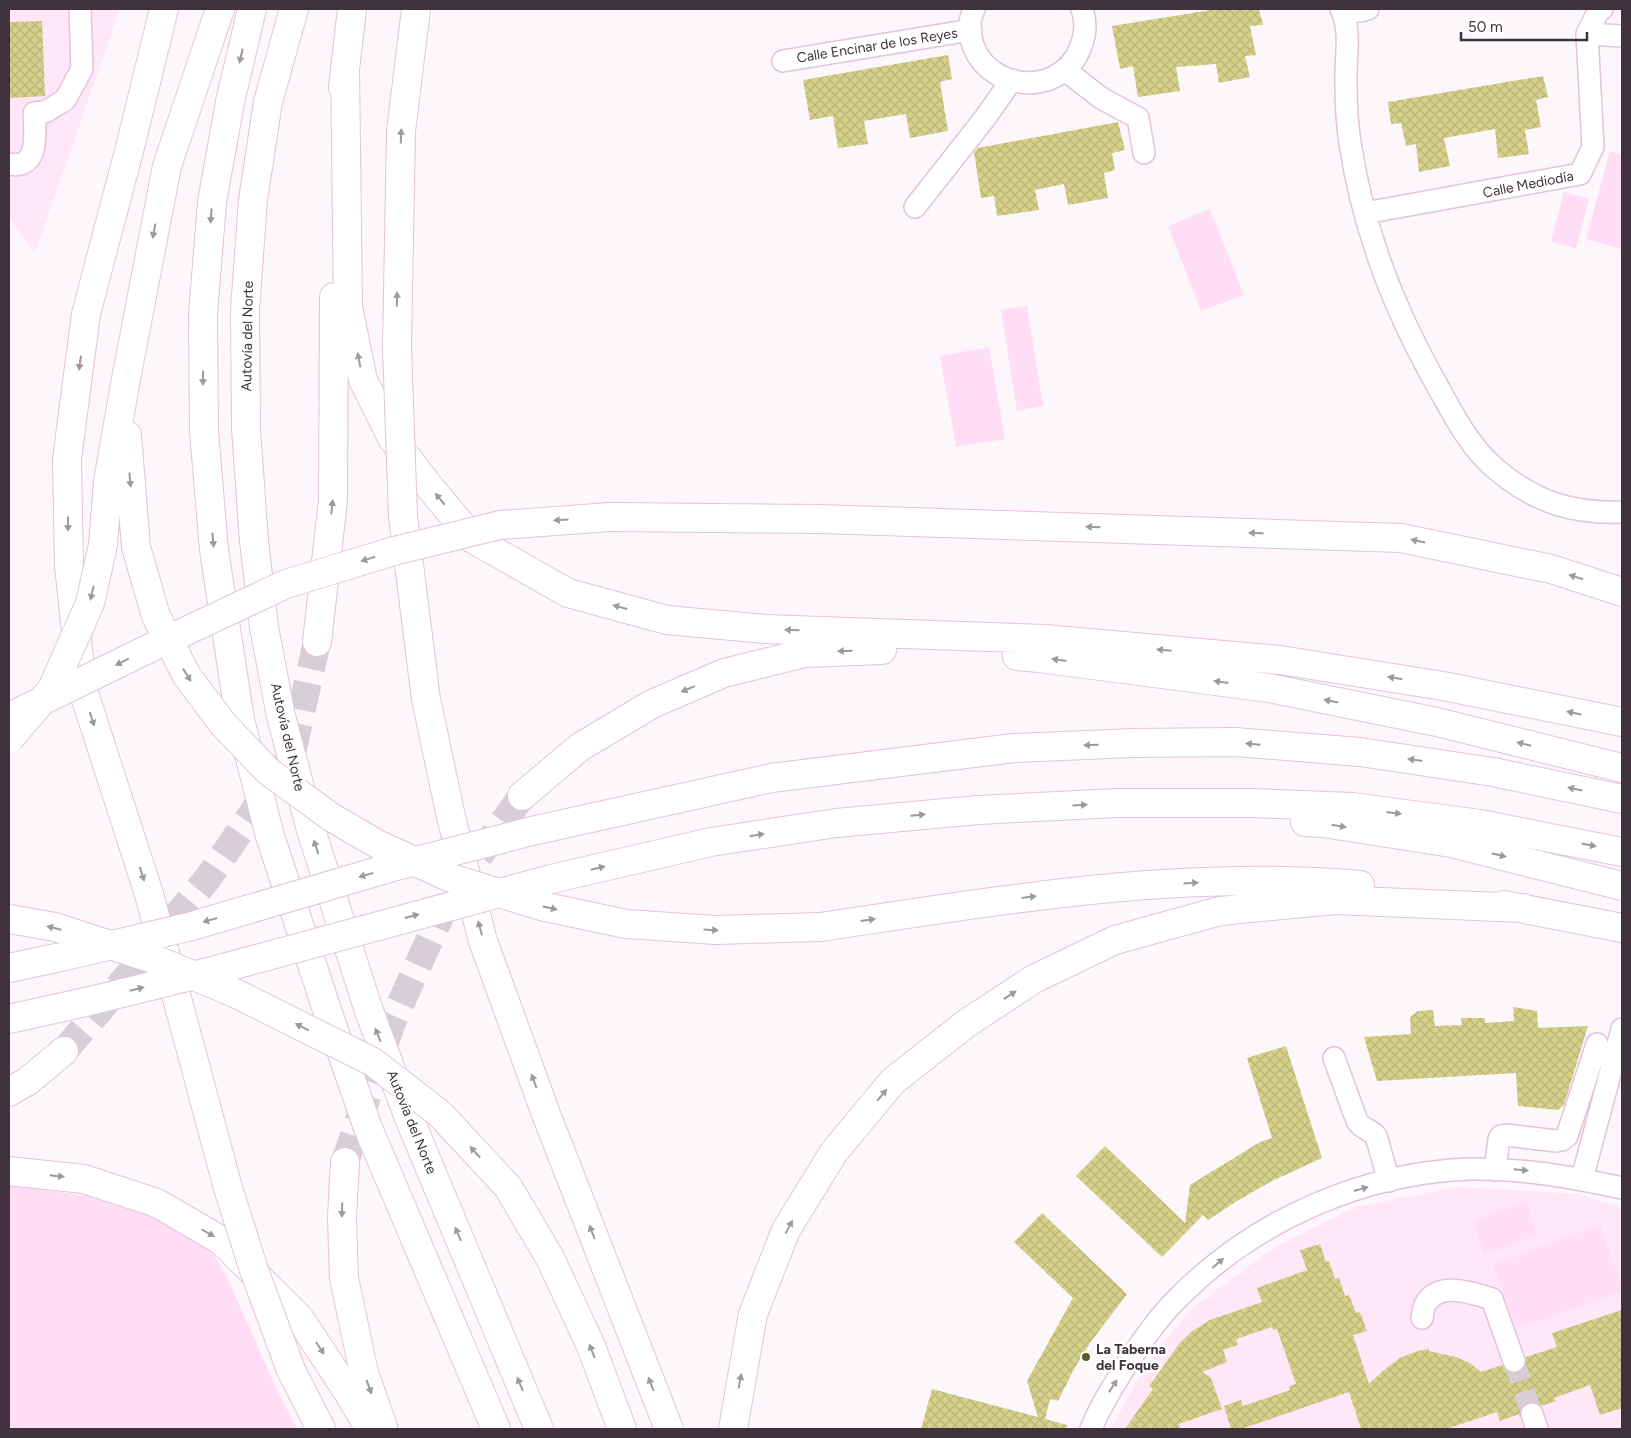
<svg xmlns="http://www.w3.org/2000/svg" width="1631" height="1438" font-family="Figtree,sans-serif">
  <defs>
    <pattern id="building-cross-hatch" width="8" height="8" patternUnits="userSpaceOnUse" patternTransform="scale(1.25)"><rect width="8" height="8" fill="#d6d18a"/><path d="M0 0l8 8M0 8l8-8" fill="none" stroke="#b9b478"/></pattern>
  </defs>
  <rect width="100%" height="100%" fill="#fdf6fb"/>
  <path fill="#ffe7f8" d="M9 9H120L35 253 9 218Z
    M1458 1187 1579 1194 1622 1208V1429H1111L1135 1385 1158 1349 1195 1306 1273 1248 1355 1207Z"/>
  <path fill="#feddf5" d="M1610 151 1622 155V249L1586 239Z
    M1564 192 1589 199 1576 248 1551 242Z
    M1210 209 1244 295 1201 311 1168 226Z
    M1027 306 1043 406 1017 411 1001 310Z
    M989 347 1005 439 956 447 940 356Z
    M9 1185 87 1196 152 1217 211 1249 228 1279 276 1388 297 1429H9Z
    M1526 1201 1537 1235 1484 1255 1473 1222Z
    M1600 1225 1622 1287V1291L1517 1329 1493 1264Z"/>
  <path fill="url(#building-cross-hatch)" d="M1217 9H1259L1263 25 1250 26 1256 55 1245 56 1250 77 1219 83 1216 64 1176 67 1180 91 1138 97 1133 66 1120 69 1112 26Z
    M42 21 45 96 9 98V22Z
    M948 55 952 79 940 82 948 131 910 138 906 114 864 121 868 144 838 148 833 116 810 120 803 80Z
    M1543 76 1548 97 1536 100 1541 127 1525 130 1529 154 1498 158 1495 129 1444 138 1450 166 1419 172 1416 144 1406 146 1401 123 1391 124 1388 102Z
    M1118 122 1125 150 1112 153 1115 170 1104 173 1108 198 1068 205 1064 184 1035 190 1039 210 997 216 994 196 981 198 974 152 978 148Z
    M1513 1007 1537 1011 1538 1028 1588 1026 1564 1105 1558 1110 1518 1106 1516 1073 1377 1081 1364 1037 1411 1034 1410 1017 1418 1011 1433 1010 1435 1026 1462 1025 1461 1018H1485V1023L1514 1021Z
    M1286 1046 1322 1158 1270 1182 1237 1201 1208 1220 1203 1215 1162 1257 1076 1176 1105 1146 1185 1223 1190 1185 1260 1142 1272 1138 1247 1058Z
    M1042 1213 1127 1294 1090 1343 1074 1369 1058 1401 1050 1399 1045 1419 1067 1425 1066 1429H921L932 1389 1038 1417 1027 1381 1073 1298 1014 1242Z
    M1320 1244 1326 1262 1329 1261 1335 1279 1339 1278 1345 1296 1349 1295 1356 1313 1360 1312 1367 1331 1353 1335 1369 1384 1384 1370 1400 1358 1418 1351 1429 1349V1351L1456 1357 1470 1363 1481 1372 1502 1365 1506 1371 1511 1373H1518L1524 1369 1526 1363V1357L1557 1347 1552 1333 1622 1310V1408L1600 1415 1590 1385 1554 1398 1556 1401 1541 1406 1535 1402H1528L1523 1405 1520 1411V1418L1519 1414 1500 1421 1497 1412 1446 1429H1361L1349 1392 1241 1429H1231L1224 1406 1241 1400 1243 1406 1290 1390 1289 1386 1296 1384 1277 1329 1273 1330 1272 1327 1239 1338 1236 1340 1238 1345 1223 1350 1227 1362 1202 1372 1211 1378 1222 1409 1179 1424 1180 1429H1125L1153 1389 1149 1386 1180 1343 1191 1332 1210 1320 1262 1302 1257 1288 1307 1270 1300 1250Z"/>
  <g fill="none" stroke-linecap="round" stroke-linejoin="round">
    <path stroke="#d7cfd5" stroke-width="21" stroke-dasharray="21 11" stroke-linecap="butt" d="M1514 1361 1532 1414"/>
    <path stroke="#d7cfd5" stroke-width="28" stroke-dasharray="28 14" stroke-linecap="butt" d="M479 856 522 796
      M64 1051 98 1012 208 878 291 757 317 642
      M345 1162 391 1025 447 901 454 891"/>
    <defs>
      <path id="minor" d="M974 9C972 14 970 19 970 24 968 88 1059 106 1081 46 1086 34 1086 21 1082 9
        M1341 9C1352 32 1345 58 1346 83 1346 103 1347 124 1350 143 1364 233 1394 309 1438 387 1454 416 1471 449 1497 470 1535 502 1573 514 1622 512
        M1345 9C1353 12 1360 12 1368 9
        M1587 34 1622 36
        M783 61 971 30
        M1065 70 1101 98 1138 118 1144 153
        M9 164C40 170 35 132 34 113L45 112 65 100 82 69 80 9
        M915 207 985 118 1011 81
        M1365 213 1580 174 1593 147 1587 34 1599 10 1602 9
        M1334 1058 1357 1121C1362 1129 1370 1129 1376 1136L1389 1181
        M1495 1170 1499 1139 1501 1136 1506 1135 1556 1141 1562 1140 1567 1136 1597 1044
        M1582 1179 1622 1029
        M1422 1318C1423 1314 1423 1307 1426 1303 1440 1281 1472 1293 1492 1299L1514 1361
        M1532 1414 1537 1429
        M1091 1429C1100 1406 1112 1388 1125 1367 1142 1341 1159 1316 1181 1295 1256 1220 1363 1173 1469 1169 1521 1168 1572 1177 1622 1188"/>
      <path id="highway" d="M164 9 129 151 86 314 67 459 69 566 82 687 149 894 228 1188
        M252 9 230 102 212 202 203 315 204 431 214 550 240 720 270 836 329 1016 368 1128 496 1429
        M294 9 268 102 253 200 245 310 246 428 254 541 264 627 281 716 311 830 368 1008 409 1118 539 1429
        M345 68 348 307 363 380 392 438 428 485 473 539 568 593 667 620 765 629 1045 639 1280 660 1443 686 1622 722
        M343 87 352 9
        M397 347 401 131 416 9
        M127 435 136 547 156 616
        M403 517 426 699 451 817 483 941 546 1114 669 1429
        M610 517 820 519 1401 538 1551 569 1622 592
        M103 545 108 481 126 379 167 166 220 9
        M317 642 333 500 334 297
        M1017 656 1039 658 1269 688 1437 722 1622 768
        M522 796 580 747 652 704 724 673 805 653 882 650
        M1305 822 1323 823 1451 843 1622 886
        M532 831 771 778 1014 748 1133 743 1235 742 1360 752 1493 772 1622 799
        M551 879 711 842 836 823 978 810 1118 803H1252L1352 807 1480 824 1622 852
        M1504 905 1622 928
        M820 927C998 901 1179 869 1360 885
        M9 968 65 956
        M9 1019 90 1001
        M9 1092 28 1081 64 1051
        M345 1162 342 1217 344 1278 364 1373 383 1427
        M9 1171 84 1179 157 1203 222 1241 300 1319 346 1389 370 1429
        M508 1187 550 1258 591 1346 622 1429
        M291 1370 321 1429
        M733 1429 753 1314 786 1230 834 1152 893 1081 967 1023 1034 979 1115 940 1220 911 1335 900 1523 908"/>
    </defs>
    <use href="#minor" stroke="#e3c3db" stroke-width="24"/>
    <use href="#highway" stroke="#e3c3db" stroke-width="30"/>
    <use href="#minor" stroke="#fff" stroke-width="21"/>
    <use href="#highway" stroke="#fff" stroke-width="28"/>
    <defs>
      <path id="highway-bridge" d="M397 347 403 517
        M156 616 187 676 223 724 268 771 331 817 379 845 451 878 541 906 626 924 716 930 820 927
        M9 717 148 649 286 584 394 551 500 525 610 517
        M9 739 52 689 90 603 103 545
        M9 919 55 927 159 961 239 995 373 1062 440 1114 508 1187
        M65 956 192 926 389 868 532 831
        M90 1001 216 970 551 879
        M228 1188 254 1270 291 1370"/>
    </defs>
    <use href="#highway-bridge" stroke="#e3c3db" stroke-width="30" stroke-linecap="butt"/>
    <use href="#highway-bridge" stroke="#fff" stroke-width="28"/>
  </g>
  <defs><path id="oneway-solid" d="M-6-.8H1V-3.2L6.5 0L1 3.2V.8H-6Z" transform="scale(1.25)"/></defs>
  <g fill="#9f989e">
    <use href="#oneway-solid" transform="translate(241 56) rotate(103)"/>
    <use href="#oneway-solid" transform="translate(401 136) rotate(-88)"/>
    <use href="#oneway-solid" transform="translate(211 216) rotate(94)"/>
    <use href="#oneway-solid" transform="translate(154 231) rotate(101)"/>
    <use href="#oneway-solid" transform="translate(397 299) rotate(-89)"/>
    <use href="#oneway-solid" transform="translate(359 360) rotate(-101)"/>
    <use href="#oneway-solid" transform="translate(80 363) rotate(98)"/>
    <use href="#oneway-solid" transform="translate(203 378) rotate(90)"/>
    <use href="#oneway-solid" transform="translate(130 480) rotate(85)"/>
    <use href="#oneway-solid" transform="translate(440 499) rotate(-130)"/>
    <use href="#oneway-solid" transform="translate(332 507) rotate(-84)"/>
    <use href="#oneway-solid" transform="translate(561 520) rotate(176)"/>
    <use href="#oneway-solid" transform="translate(68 524) rotate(89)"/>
    <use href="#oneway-solid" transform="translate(1093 527) rotate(-178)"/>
    <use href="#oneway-solid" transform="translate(1256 533) rotate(-178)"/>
    <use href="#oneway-solid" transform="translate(213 540) rotate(85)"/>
    <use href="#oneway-solid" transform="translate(1418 541) rotate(-168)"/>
    <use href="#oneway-solid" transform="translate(368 559) rotate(163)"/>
    <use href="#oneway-solid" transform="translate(1576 577) rotate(-162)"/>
    <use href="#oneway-solid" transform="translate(92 593) rotate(103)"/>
    <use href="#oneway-solid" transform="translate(620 607) rotate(-165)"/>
    <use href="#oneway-solid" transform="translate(792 630) rotate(-178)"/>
    <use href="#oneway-solid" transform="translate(1164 650) rotate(-175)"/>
    <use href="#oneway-solid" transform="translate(845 651) rotate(178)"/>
    <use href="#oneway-solid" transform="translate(1059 660) rotate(-172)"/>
    <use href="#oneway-solid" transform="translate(122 662) rotate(154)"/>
    <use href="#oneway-solid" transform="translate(187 675) rotate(58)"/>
    <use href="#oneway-solid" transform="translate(1395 678) rotate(-171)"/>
    <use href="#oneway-solid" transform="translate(1221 682) rotate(-172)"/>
    <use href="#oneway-solid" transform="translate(688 689) rotate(157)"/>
    <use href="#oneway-solid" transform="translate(1331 701) rotate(-169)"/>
    <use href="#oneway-solid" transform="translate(1574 713) rotate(-168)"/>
    <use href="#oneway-solid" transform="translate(92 719) rotate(72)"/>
    <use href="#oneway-solid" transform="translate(1253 744) rotate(-175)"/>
    <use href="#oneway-solid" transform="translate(1524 744) rotate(-166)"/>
    <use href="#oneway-solid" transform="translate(1091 745) rotate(178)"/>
    <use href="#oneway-solid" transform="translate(1415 760) rotate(-172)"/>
    <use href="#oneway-solid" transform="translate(1575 789) rotate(-168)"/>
    <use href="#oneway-solid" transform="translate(1080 805) rotate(-3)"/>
    <use href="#oneway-solid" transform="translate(1394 813) rotate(7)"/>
    <use href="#oneway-solid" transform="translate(918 815) rotate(-5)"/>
    <use href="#oneway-solid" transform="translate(1339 826) rotate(9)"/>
    <use href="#oneway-solid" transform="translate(757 835) rotate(-9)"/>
    <use href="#oneway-solid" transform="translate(1589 845) rotate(11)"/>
    <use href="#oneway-solid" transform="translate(316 847) rotate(-108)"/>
    <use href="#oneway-solid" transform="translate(1499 855) rotate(14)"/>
    <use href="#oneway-solid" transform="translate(598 868) rotate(-13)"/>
    <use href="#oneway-solid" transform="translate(142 874) rotate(72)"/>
    <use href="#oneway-solid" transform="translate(366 875) rotate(164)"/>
    <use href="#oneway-solid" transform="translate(1191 883) rotate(-4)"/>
    <use href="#oneway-solid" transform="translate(1029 897) rotate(-7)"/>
    <use href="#oneway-solid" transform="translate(550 908) rotate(12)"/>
    <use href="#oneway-solid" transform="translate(412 916) rotate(-15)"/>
    <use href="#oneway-solid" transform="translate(210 920) rotate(164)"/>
    <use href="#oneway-solid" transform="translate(868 920) rotate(-8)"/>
    <use href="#oneway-solid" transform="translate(54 928) rotate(-166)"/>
    <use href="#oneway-solid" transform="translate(480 928) rotate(-105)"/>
    <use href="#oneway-solid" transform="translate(711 930) rotate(3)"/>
    <use href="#oneway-solid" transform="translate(137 989) rotate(-14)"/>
    <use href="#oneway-solid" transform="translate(1010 995) rotate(-33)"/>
    <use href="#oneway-solid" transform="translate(302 1027) rotate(-153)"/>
    <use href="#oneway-solid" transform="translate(378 1035) rotate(-111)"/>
    <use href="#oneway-solid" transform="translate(534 1081) rotate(-110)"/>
    <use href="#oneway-solid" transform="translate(882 1095) rotate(-50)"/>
    <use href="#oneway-solid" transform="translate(475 1152) rotate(-133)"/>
    <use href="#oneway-solid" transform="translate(1521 1170) rotate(5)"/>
    <use href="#oneway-solid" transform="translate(57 1176) rotate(6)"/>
    <use href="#oneway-solid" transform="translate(1361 1189) rotate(-16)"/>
    <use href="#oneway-solid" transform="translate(342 1210) rotate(92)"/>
    <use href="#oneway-solid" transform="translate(789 1227) rotate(-62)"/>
    <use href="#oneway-solid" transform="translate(592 1232) rotate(-111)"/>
    <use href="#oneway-solid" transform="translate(208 1233) rotate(30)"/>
    <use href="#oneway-solid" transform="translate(458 1234) rotate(-113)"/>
    <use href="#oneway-solid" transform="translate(1218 1263) rotate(-41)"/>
    <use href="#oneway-solid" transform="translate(320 1348) rotate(57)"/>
    <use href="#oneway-solid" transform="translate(592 1351) rotate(-111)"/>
    <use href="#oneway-solid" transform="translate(740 1381) rotate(-79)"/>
    <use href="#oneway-solid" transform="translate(520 1384) rotate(-113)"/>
    <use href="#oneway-solid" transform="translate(651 1384) rotate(-111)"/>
    <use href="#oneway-solid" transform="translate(1113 1386) rotate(-57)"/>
    <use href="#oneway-solid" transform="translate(369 1387) rotate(70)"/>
  </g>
  <circle fill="#605c29" stroke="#fff" stroke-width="2" cx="1086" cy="1357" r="5"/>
  <g text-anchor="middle" stroke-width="5" stroke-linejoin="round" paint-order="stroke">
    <g font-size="14" fill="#3f323c" stroke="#fff">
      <text transform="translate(877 45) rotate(-9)" y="5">Calle Encinar de los Reyes</text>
      <text transform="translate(1528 184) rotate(-11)" y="5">Calle Mediodía</text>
      <text transform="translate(247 336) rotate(-89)" y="5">Autovía del Norte</text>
      <text transform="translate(288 737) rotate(77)" y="5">Autovía del Norte</text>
      <text transform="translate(412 1122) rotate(68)" y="5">Autovía del Norte</text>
    </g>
    <g font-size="14" font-weight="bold" fill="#3f323c" stroke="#fff" text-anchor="start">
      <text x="1096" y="1354">La Taberna<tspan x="1096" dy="16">del Foque</tspan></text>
    </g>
  </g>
  <rect width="1631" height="1438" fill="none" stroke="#3f323c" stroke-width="20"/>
  <path d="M1461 32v8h126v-8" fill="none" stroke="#3f323c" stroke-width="2.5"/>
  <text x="1468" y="32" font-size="15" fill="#3f323c" stroke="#ffffff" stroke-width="4" paint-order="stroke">50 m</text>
</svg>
